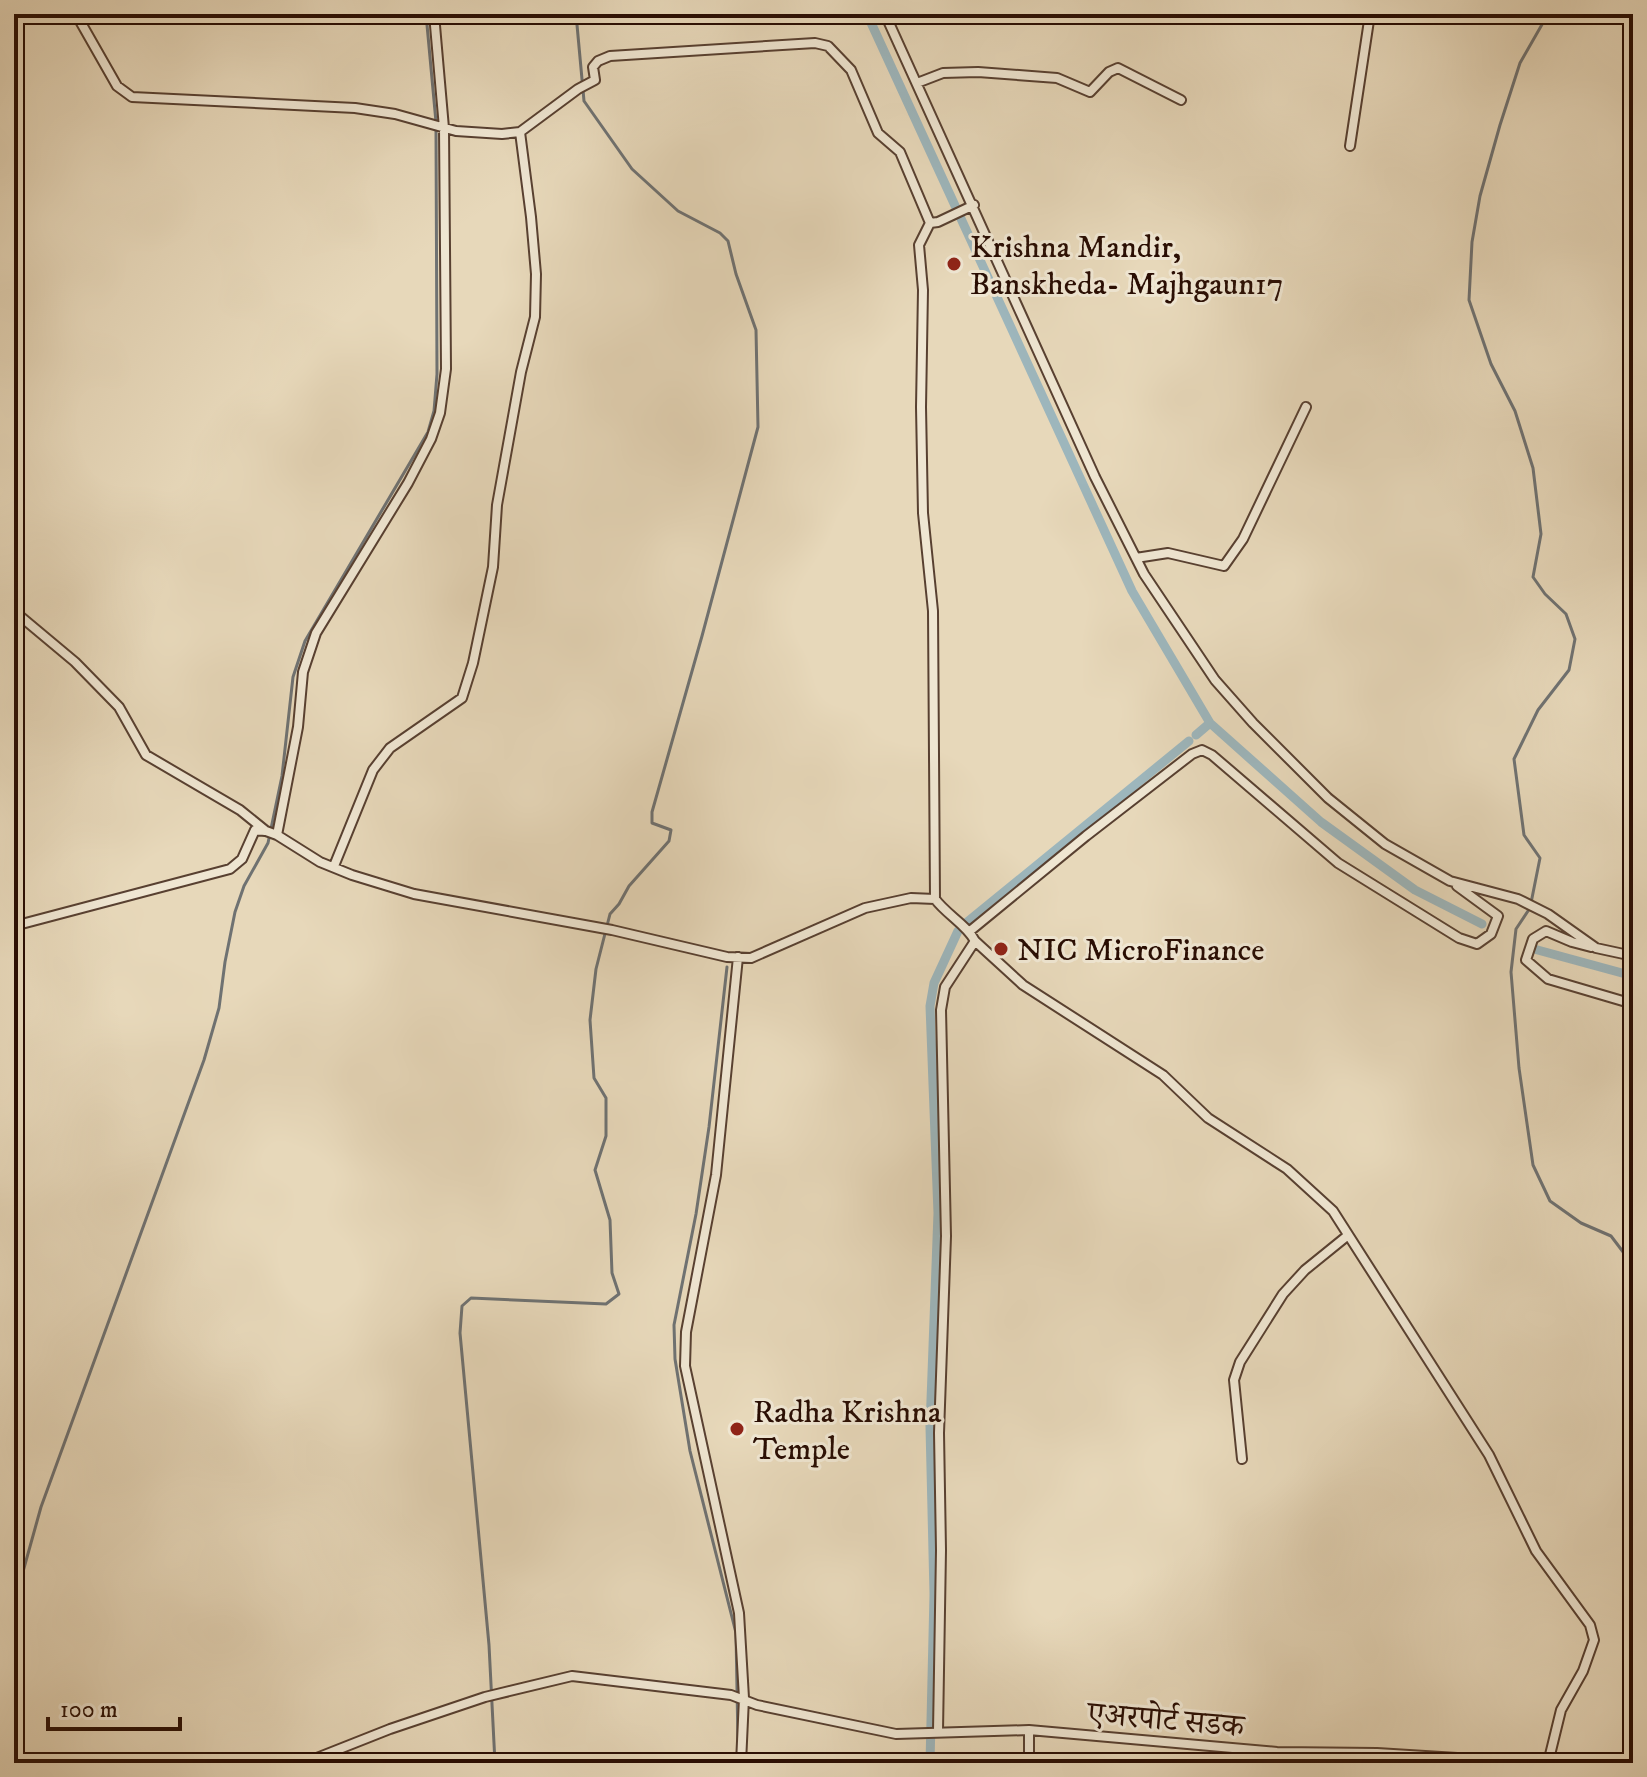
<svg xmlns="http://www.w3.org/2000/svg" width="1647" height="1777" font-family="'IM FELL DW Pica','Noto Serif Devanagari',serif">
  <rect width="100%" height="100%" fill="#e7d8ba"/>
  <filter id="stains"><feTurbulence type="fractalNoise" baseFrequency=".0025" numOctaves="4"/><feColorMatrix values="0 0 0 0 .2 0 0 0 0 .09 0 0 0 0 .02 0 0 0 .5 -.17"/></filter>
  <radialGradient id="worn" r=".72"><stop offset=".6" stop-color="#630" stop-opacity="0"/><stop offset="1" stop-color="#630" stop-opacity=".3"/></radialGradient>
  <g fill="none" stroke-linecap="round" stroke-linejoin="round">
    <path stroke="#6f7272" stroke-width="3" d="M426 14 436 122
      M1548 14 1520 63 1500 125 1480 196 1472 242 1469 300 1491 364 1515 411 1533 468 1541 534 1533 577 1545 594 1566 614 1575 639 1569 670 1538 710 1514 759 1524 835 1540 858 1530 908 1516 929 1511 972 1519 1068 1533 1165 1550 1201 1581 1223 1611 1236 1633 1265
      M727 967 709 1127 696 1214 674 1325 675 1359 690 1451 736 1633 738 1744
      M14 1604 41 1507 204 1060 219 1008 225 962 235 912 244 886 268 843 282 776 293 677 305 641 428 432 434 411 437 374 436 129
      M495 1763 489 1645 460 1333 462 1306 471 1298 606 1304 619 1294 612 1273 610 1220 595 1170 606 1136V1098L594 1078 590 1020 596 969 610 914 619 904 629 886 669 841 671 830 652 823V812L702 636 758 427 756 330 736 274 728 241 720 233 678 211 632 169 584 101 576 14"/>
    <path stroke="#9db6bc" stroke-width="9" d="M867 14 1132 591 1210 723 1321 822 1415 890 1482 924
      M1196 735 1210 723
      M966 923 1189 741
      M1534 949 1633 976
      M930 1763 934 1594 930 1427 938 1213 930 1006 934 983 958 931"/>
    <defs>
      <path id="street" d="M76 14 117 86 132 97 355 108 395 114 456 131 502 134 520 132 578 89 595 80 593 67 598 61 610 56 815 43 828 46 851 70 878 133 900 152 930 223
        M885 14 1095 477 1144 574 1215 680 1253 723 1328 798 1385 844 1450 881 1518 899 1548 914 1596 948 1633 956
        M917 83 943 73 978 72 1057 78 1090 92 1109 72 1118 68 1181 100
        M1350 146 1370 14
        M1136 558 1168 553 1224 566 1243 539 1306 407
        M14 611 75 662 119 707 146 755 240 810 266 831 277 835 320 862 352 875 414 894 612 930 727 957 751 958 865 908 911 898 935 899C947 915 967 925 975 941L945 987 941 1010 946 1236 939 1433 941 1550 938 1731
        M277 835 298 727 303 672 316 633 408 483 431 439 440 413 446 369 444 128 434 14
        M334 866 373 770 390 748 462 698 473 663 493 567 497 505 521 372 535 317 536 274 531 217 520 132
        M935 899 933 611 923 513 921 407 923 290 919 245 930 223 938 222 974 205
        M14 926 230 869 242 859 255 830 265 831
        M970 931 1086 836 1192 754 1202 750 1212 755 1338 863 1459 938 1477 944 1491 934 1498 916 1457 886
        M975 941 1023 985 1163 1075 1208 1118 1287 1169 1333 1211 1489 1455 1536 1551 1590 1625 1594 1640 1583 1671 1561 1710 1548 1763
        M1591 947 1572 942 1546 931 1533 939 1526 960 1548 979 1633 1004
        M738 957 716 1175 686 1332 685 1366 739 1613 744 1698 741 1763
        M1242 1459 1234 1380 1240 1362 1283 1294 1305 1270 1347 1236
        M1029 1730V1763
        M304 1763 390 1729 485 1697 572 1676 731 1695 757 1705 896 1734 1029 1730 1277 1752 1377 1753 1537 1763"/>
    </defs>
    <use href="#street" stroke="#584031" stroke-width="12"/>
    <use href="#street" stroke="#efe6d2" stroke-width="8"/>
  </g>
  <g fill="#8f2418" stroke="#efe6d2" stroke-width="3">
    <circle cx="954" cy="264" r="8"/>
    <circle cx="1001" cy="949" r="8"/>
    <circle cx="737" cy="1429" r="8"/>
  </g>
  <g text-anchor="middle" stroke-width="6" stroke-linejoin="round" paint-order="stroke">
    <g font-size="32" fill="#290d03" stroke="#efe6d2" text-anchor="start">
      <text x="970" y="257">Krishna Mandir,<tspan x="970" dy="37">Banskheda- Majhgaun17</tspan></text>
      <text x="1017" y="960">NIC MicroFinance</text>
      <text x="753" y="1422">Radha Krishna<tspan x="753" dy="37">Temple</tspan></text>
    </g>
    <g font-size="32" fill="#290d03" stroke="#efe6d2">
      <text transform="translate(1166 1719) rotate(5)" y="11">एअरपोर्ट सडक</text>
    </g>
  </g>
  <rect width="1647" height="1777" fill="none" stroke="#e7d8ba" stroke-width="48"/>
  <rect x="16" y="16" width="1615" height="1745" fill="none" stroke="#290d03" stroke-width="4"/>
  <rect x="24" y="24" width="1599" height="1729" fill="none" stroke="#290d03" stroke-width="2"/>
  <path d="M48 1717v12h132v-12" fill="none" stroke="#290d03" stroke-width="4"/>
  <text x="60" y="1717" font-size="24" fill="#290d03" stroke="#efe6d2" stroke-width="6" paint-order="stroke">100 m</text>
  <rect width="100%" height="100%" filter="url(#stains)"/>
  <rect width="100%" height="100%" fill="url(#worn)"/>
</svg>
